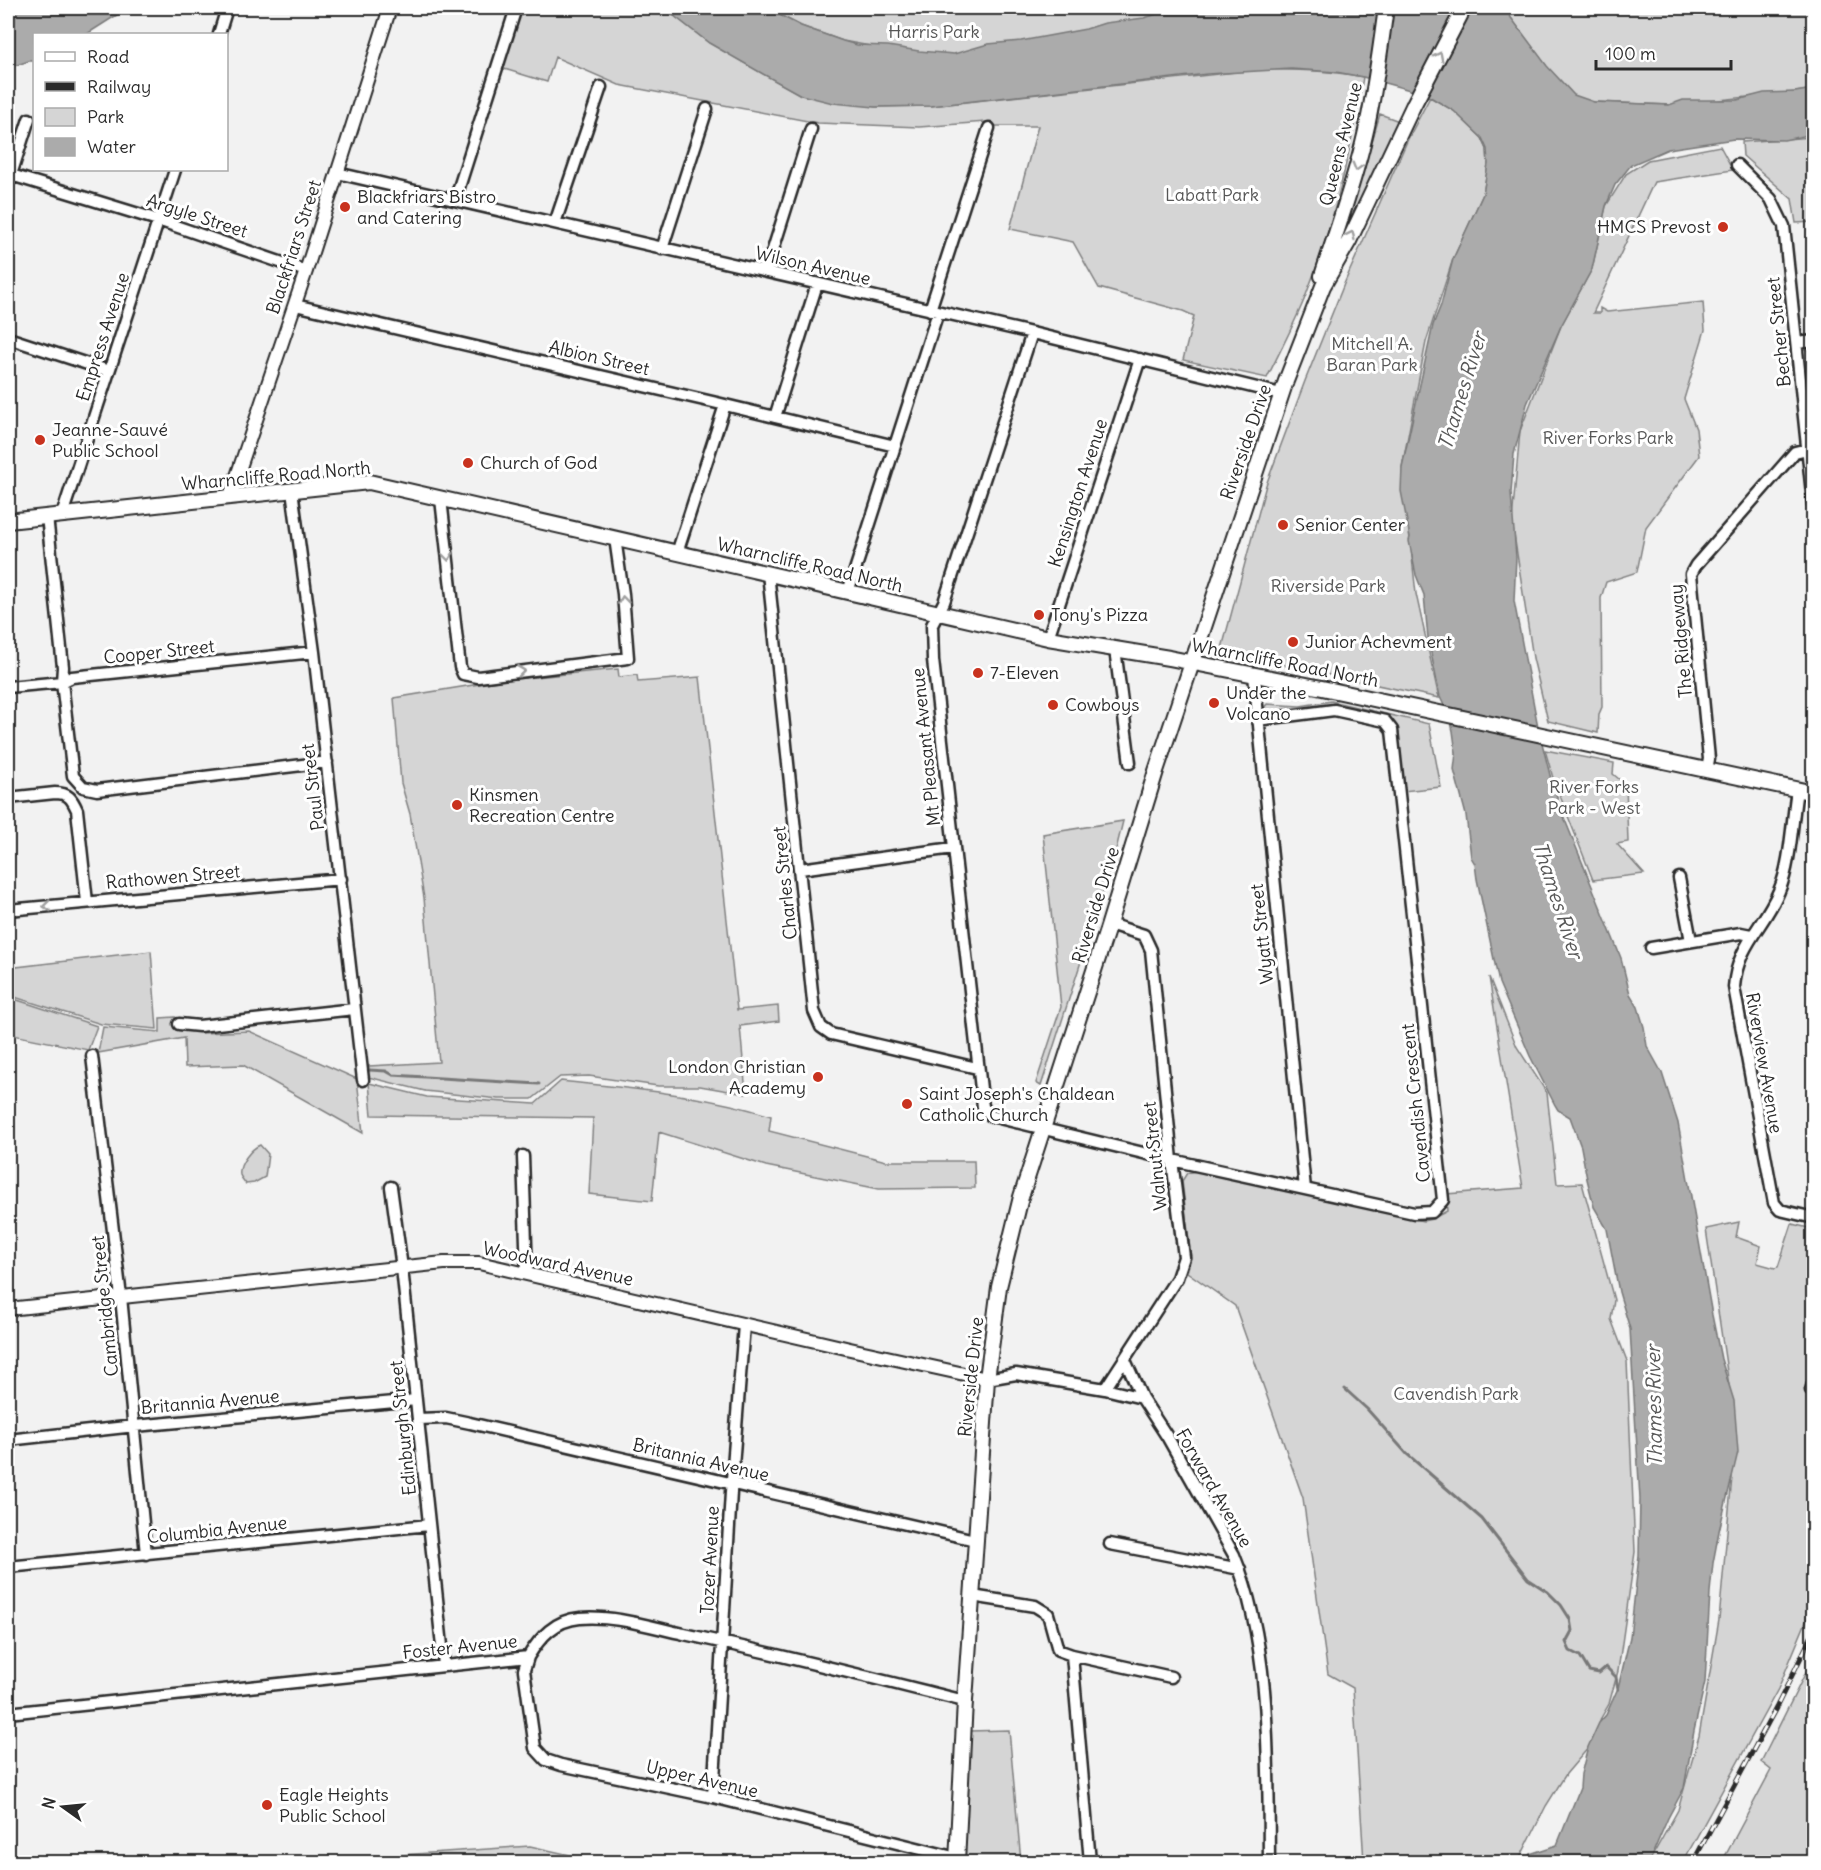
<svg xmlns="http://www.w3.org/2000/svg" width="1821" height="1870" font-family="Delius,sans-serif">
  <rect width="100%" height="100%" fill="#f2f2f2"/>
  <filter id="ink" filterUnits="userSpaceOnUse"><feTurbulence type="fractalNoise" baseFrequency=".0167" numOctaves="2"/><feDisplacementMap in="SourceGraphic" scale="12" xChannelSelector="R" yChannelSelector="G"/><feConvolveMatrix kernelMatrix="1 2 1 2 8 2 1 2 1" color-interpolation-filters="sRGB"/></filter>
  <g filter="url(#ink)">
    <path fill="#d5d5d5" stroke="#808080" stroke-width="1.5" d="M522 8H664L709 43 801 95 875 107 931 106 1254 70C1291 69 1327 70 1363 77 1351 152 1334 224 1306 295 1295 323 1280 351 1267 378L1183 360 1194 316 1183 311 1099 288 1073 242 1010 229 1038 126H992L986 122 919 127 818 123 619 85 555 57 547 82 501 68Z
      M766 8H1203L936 58 843 41 801 26Z
      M1495 8H1813V90L1672 105 1572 101 1506 11Z
      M1430 97 1454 111 1482 138 1487 149 1488 164 1483 194 1453 259 1426 342 1402 467 1416 594 1439 698 1221 652 1266 485 1305 381 1344 284 1408 139Z
      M1380 114 1399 121 1342 238 1340 237 1363 172Z
      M1813 137V222L1796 223 1792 199 1743 156 1742 142Z
      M1720 146 1733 170 1654 182 1593 313H1600V308L1607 312 1703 302 1705 330 1684 399 1696 429 1699 456 1646 527 1637 572 1606 582 1601 598 1602 707 1599 714 1598 733 1548 721 1533 658 1512 521 1520 431 1561 326 1592 269 1606 206 1626 174 1648 160Z
      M618 669 619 677 637 675 638 682 700 677 737 1010 778 1006 779 1021 740 1026 746 1094 700 1086H658L589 1076 560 1077 532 1099H499L425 1091 368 1077 369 1066 439 1062 424 898 410 814 401 783 394 698 504 680Z
      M1331 701 1429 724 1441 787 1403 791 1397 727 1389 717 1333 705 1267 712 1264 708 1267 704 1300 706Z
      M1545 750 1614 763 1613 774 1626 785 1628 842 1617 844 1644 874 1593 880 1553 778Z
      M1123 821 1113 862 1041 1086 1036 1083 1061 1007 1043 834Z
      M151 951 157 1029 101 1024 8 995V968Z
      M1489 977 1517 1047 1547 1093 1557 1184 1582 1183 1614 1300 1611 1319 1627 1361 1635 1552 1618 1671 1609 1704 1601 1718 1595 1740 1566 1774 1546 1806 1518 1862H1364L1353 1688 1328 1674 1303 1498 1235 1306 1187 1272 1191 1258 1182 1181 1187 1173 1197 1171 1423 1221 1432 1219 1447 1211 1446 1194 1523 1188Z
      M8 997 97 1026 88 1050 8 1034Z
      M175 1017 202 1033 249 1031 357 1079 363 1133 243 1065 185 1067 184 1038 98 1053 103 1027 160 1032V1018Z
      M561 1081C631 1089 703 1094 771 1116L769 1131 886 1161H974L975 1188 879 1189 766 1166 659 1132 652 1201 589 1194 593 1118 372 1115 369 1083 427 1097 535 1104Z
      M260 1145 268 1154 265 1177 254 1183 246 1184C244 1181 241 1178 240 1175 238 1164 252 1148 260 1145Z
      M1739 1222 1736 1237 1761 1246 1757 1263 1775 1268 1778 1267 1792 1224 1813 1229V1605L1778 1689 1683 1862H1649L1678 1810 1699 1736 1719 1620 1736 1433 1706 1229Z
      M1813 1658V1862H1722L1771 1770 1761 1762Z
      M1009 1730 1021 1862H964L969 1731Z
      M530 1846 601 1862H299Z"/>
    <path fill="#ababab" stroke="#787878" stroke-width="1.5" d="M8 8H128L87 34H34V61H29L8 68Z
      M664 8H766L801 26 843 41 857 45 888 46 919 51 954 54 988 44 1021 41 1086 29 1105 23 1144 18 1177 8H1494L1506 11 1547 66 1574 95 1594 102 1669 105 1683 100H1737L1764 93 1795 92 1813 89V134L1784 140 1734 139 1668 149 1631 165 1615 185 1606 206 1592 269 1561 326 1527 404 1514 454 1511 493 1516 557 1514 601 1538 727 1551 779 1563 815 1621 958 1630 994 1638 1007 1644 1027 1647 1046 1662 1073 1678 1123 1712 1315 1721 1359 1734 1401 1738 1452 1719 1531 1713 1563 1710 1592 1705 1682 1694 1731 1684 1788 1668 1818 1649 1862H1525L1530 1854 1557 1845 1580 1788 1581 1774 1588 1747 1599 1723 1606 1715 1618 1688 1630 1637 1639 1556 1640 1499 1630 1329 1619 1292 1607 1229 1594 1207 1587 1179 1581 1147 1570 1117 1558 1110 1555 1105 1530 1056 1499 983 1477 879 1475 864 1471 857 1466 815 1454 770 1456 753 1453 731 1450 718 1440 697 1428 638 1424 595 1416 575 1409 541 1410 537 1401 491 1402 467 1433 325 1441 305 1453 259 1483 194 1488 164 1487 149 1482 138 1454 111 1432 98 1410 90 1363 77 1336 72 1291 69 1207 74 931 106 875 107 833 103 801 95 763 74 709 43Z"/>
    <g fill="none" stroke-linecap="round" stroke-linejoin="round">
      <path stroke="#787878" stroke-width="3" d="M369 1070 386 1071 393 1075 539 1084
        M1345 1389 1367 1409 1407 1454 1482 1519 1528 1579 1548 1592 1561 1605 1570 1619 1572 1631 1566 1642 1570 1651 1580 1656 1589 1671 1599 1673 1606 1667 1616 1677 1618 1689"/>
      <defs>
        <path id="minor" d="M219 34 227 8
          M1737 165 1771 199 1784 226 1814 513
          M337 173 1032 333 1281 394
          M8 174 158 220 306 271
          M8 184 29 119
          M455 200 516 8
          M555 223 601 87
          M662 249 707 109
          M766 272 811 129
          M295 305 717 403 895 446
          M930 310 989 128
          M1032 333 944 602 932 625 933 660 983 1107 991 1116 1172 1160 1414 1213 1432 1212 1443 1200 1392 730 1385 721 1334 710 1257 720
          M8 338 109 371
          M1797 343 1814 341
          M775 417 817 284
          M292 490 314 652 363 1080
          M441 499 460 667 463 674 478 677 628 658 623 594 615 538
          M62 515 175 170
          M47 516 63 667 62 682 73 776 83 787 97 790 327 762
          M677 553 725 405
          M768 573 814 1011 821 1027 831 1034 977 1068
          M848 592 938 312
          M1048 638 1140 359
          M1115 649 1130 763
          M1254 675 1305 1189
          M8 687 62 682 72 677 314 652
          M1707 770 1709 759 1691 574 1696 565 1795 452 1807 449
          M1797 790C1792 819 1791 864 1779 891 1764 927 1737 945 1734 987L1774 1203 1780 1210 1814 1218
          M8 798 55 793C69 793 72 799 77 810L87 902
          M800 869 953 848
          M1679 878 1691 941
          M8 910 341 879
          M1651 948 1741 933 1751 935
          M179 1024 199 1026 354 1009
          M92 1056 121 1297 146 1554
          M523 1156 527 1273
          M391 1187 402 1268 444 1665
          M1125 1360 1142 1398
          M987 1379 1016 1374 1105 1389 1142 1398 1168 1438 1234 1555C1272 1647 1268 1765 1269 1862
          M1105 1389 1177 1278 1184 1257 1172 1160 1151 950 1144 935 1109 924
          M1811 1390 1814 1381
          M418 1419 446 1418 470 1423 975 1540
          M8 1440 135 1426 416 1400
          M1110 1544 1240 1569
          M8 1567 429 1525
          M972 1596 1035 1606 1048 1614 1058 1650 1072 1655 1171 1677
          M1072 1655 1090 1862
          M528 1657 524 1670 535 1748 546 1760 561 1765 713 1797 957 1858
          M8 1713 528 1657C540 1637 555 1620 580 1618 615 1615 651 1627 684 1634 778 1654 872 1678 965 1701
          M713 1797 731 1492 744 1325"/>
        <path id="tertiary" d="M230 497 306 271 390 8
          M8 1309 444 1263H479L850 1349 987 1379"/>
        <path id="secondary" d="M1322 276C1337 229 1354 183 1365 135 1375 93 1380 50 1386 8
          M8 521 369 482 1048 638 1169 658 1322 688 1814 793
          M957 1862 965 1701 987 1379 999 1287 1021 1197 1109 924 1156 771 1286 381 1323 286 1349 241 1414 104 1464 8"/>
      </defs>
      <use href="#minor" stroke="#2b2b2b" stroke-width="15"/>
      <use href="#tertiary" stroke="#2b2b2b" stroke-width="16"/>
      <use href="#secondary" stroke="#2b2b2b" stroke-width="18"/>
      <use href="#minor" stroke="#fff" stroke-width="10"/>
      <use href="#tertiary" stroke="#fff" stroke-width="12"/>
      <use href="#secondary" stroke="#fff" stroke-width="14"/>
      <defs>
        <path id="rail" d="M1693 1862 1776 1708 1814 1631"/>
      </defs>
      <use href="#rail" stroke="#2b2b2b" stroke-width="5"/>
      <use href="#rail" stroke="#fff" stroke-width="3" stroke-dasharray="9" stroke-linecap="butt"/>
    </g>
    <defs><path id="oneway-chevron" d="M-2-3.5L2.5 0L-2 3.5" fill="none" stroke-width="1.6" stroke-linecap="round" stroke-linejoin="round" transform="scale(1.5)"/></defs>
    <g stroke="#a0a0a0">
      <use href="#oneway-chevron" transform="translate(1439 56) rotate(-63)"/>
      <use href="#oneway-chevron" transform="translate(1357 167) rotate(106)"/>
      <use href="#oneway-chevron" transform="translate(1351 235) rotate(-64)"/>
      <use href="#oneway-chevron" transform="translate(448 557) rotate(83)"/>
      <use href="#oneway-chevron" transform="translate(623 600) rotate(-96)"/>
      <use href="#oneway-chevron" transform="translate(521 671) rotate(-7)"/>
      <use href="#oneway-chevron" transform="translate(47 906) rotate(174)"/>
    </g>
  </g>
  <g fill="#c8321e" stroke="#fff" stroke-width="2">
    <circle cx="345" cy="207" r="6"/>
    <circle cx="1723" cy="227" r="6"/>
    <circle cx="40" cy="440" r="6"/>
    <circle cx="468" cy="463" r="6"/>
    <circle cx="1283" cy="525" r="6"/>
    <circle cx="1039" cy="615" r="6"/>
    <circle cx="1293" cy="642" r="6"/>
    <circle cx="978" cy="673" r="6"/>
    <circle cx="1214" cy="703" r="6"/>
    <circle cx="1053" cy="705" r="6"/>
    <circle cx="457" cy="805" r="6"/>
    <circle cx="818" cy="1077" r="6"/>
    <circle cx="907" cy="1104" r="6"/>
    <circle cx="267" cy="1805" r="6"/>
  </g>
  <g text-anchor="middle" stroke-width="6" stroke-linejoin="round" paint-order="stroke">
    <g font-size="18" fill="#565656" stroke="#fff">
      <text x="934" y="38">Harris Park</text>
      <text x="1212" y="201">Labatt Park</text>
      <text x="1372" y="350">Mitchell A.<tspan x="1372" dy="21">Baran Park</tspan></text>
      <text x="1608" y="444">River Forks Park</text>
      <text x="1328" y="592">Riverside Park</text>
      <text x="1594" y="793">River Forks<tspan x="1594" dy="21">Park - West</tspan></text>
      <text x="1456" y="1400">Cavendish Park</text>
    </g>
    <g font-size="18" fill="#2b2b2b" stroke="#fff">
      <text transform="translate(1341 144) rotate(-76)" y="6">Queens Avenue</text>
      <text transform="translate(197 216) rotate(18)" y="6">Argyle Street</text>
      <text transform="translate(294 247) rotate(-72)" y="6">Blackfriars Street</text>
      <text transform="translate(813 266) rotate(13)" y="6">Wilson Avenue</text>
      <text transform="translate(1779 332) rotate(-96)" y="6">Becher Street</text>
      <text transform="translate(103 337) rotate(-72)" y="6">Empress Avenue</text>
      <text transform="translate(599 358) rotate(13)" y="6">Albion Street</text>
      <text transform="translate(1246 442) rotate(-71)" y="6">Riverside Drive</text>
      <text transform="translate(276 476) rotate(-5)" y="6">Wharncliffe Road North</text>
      <text transform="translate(1078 493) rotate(-72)" y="6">Kensington Avenue</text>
      <text transform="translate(810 565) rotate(13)" y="6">Wharncliffe Road North</text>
      <text transform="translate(1681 641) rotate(-95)" y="6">The Ridgeway</text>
      <text transform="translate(159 652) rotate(-6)" y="6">Cooper Street</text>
      <text transform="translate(1285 663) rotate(11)" y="6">Wharncliffe Road North</text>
      <text transform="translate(926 747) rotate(-96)" y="6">Mt Pleasant Avenue</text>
      <text transform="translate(313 787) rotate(-97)" y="6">Paul Street</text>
      <text transform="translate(173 877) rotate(-5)" y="6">Rathowen Street</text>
      <text transform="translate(785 883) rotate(-96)" y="6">Charles Street</text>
      <text transform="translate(1096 905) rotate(-73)" y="6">Riverside Drive</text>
      <text transform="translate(1262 934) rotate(-96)" y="6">Wyatt Street</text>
      <text transform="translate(1764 1063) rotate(80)" y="6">Riverview Avenue</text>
      <text transform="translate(1416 1103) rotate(-96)" y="6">Cavendish Crescent</text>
      <text transform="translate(1155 1156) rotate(-96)" y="6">Walnut Street</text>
      <text transform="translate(558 1264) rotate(12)" y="6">Woodward Avenue</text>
      <text transform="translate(105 1306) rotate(-96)" y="6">Cambridge Street</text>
      <text transform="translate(971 1377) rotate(-84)" y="6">Riverside Drive</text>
      <text transform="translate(210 1402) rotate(-5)" y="6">Britannia Avenue</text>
      <text transform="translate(403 1428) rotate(-96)" y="6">Edinburgh Street</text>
      <text transform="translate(701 1460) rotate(13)" y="6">Britannia Avenue</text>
      <text transform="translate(1214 1488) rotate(60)" y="6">Forward Avenue</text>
      <text transform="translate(217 1530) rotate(-6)" y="6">Columbia Avenue</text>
      <text transform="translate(710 1560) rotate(-87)" y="6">Tozer Avenue</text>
      <text transform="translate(460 1647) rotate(-6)" y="6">Foster Avenue</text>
      <text transform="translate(702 1779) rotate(13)" y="6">Upper Avenue</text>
    </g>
    <g font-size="18" fill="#2b2b2b" stroke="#fff" text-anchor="start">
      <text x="357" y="203">Blackfriars Bistro<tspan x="357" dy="21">and Catering</tspan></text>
      <text x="1711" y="233" text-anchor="end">HMCS Prevost</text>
      <text x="52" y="436">Jeanne-Sauvé<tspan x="52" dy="21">Public School</tspan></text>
      <text x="480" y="469">Church of God</text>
      <text x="1295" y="531">Senior Center</text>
      <text x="1051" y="621">Tony's Pizza</text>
      <text x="1305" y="648">Junior Achevment</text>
      <text x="990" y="679">7-Eleven</text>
      <text x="1226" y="699">Under the<tspan x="1226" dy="21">Volcano</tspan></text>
      <text x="1065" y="711">Cowboys</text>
      <text x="469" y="801">Kinsmen<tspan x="469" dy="21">Recreation Centre</tspan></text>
      <text x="806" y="1073" text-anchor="end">London Christian<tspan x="806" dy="21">Academy</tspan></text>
      <text x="919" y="1100">Saint Joseph's Chaldean<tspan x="919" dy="21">Catholic Church</tspan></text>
      <text x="279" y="1801">Eagle Heights<tspan x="279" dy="21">Public School</tspan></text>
    </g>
    <g font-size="20" font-style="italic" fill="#585858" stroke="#fff">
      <text transform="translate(1462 391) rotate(-73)" y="7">Thames River</text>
      <text transform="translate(1558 900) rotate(72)" y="7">Thames River</text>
      <text transform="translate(1654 1406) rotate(-91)" y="7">Thames River</text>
    </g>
  </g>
  <rect width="1821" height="1870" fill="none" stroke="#fff" stroke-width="30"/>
  <rect x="15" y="15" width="1791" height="1840" fill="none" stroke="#2b2b2b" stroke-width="2" filter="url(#ink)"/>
  <rect x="33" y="33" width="195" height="138" fill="#ffffff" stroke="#aaaaaa" stroke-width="1.5"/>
  <rect x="45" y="52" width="30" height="9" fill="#ffffff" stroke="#aaaaaa" stroke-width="1.5"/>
  <text x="87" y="63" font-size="18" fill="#2b2b2b">Road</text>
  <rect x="45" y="82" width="30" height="9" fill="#2b2b2b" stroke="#aaaaaa" stroke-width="1.5"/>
  <text x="87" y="93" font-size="18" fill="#2b2b2b">Railway</text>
  <rect x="45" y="108" width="30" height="18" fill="#d5d5d5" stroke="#aaaaaa" stroke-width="1.5"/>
  <text x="87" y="123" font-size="18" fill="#2b2b2b">Park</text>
  <rect x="45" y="138" width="30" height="18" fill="#ababab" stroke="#aaaaaa" stroke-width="1.5"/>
  <text x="87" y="153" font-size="18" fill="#2b2b2b">Water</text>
  <g transform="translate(63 1807) rotate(285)" stroke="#ffffff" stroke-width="4.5" paint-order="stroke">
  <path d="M0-4.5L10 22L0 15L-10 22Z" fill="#2b2b2b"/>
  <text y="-9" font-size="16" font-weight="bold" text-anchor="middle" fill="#2b2b2b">N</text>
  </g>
  <path d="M1596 60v9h135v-9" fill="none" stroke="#2b2b2b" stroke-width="3"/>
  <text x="1605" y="60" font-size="18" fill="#2b2b2b" stroke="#ffffff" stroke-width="4.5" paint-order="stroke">100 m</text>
</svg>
